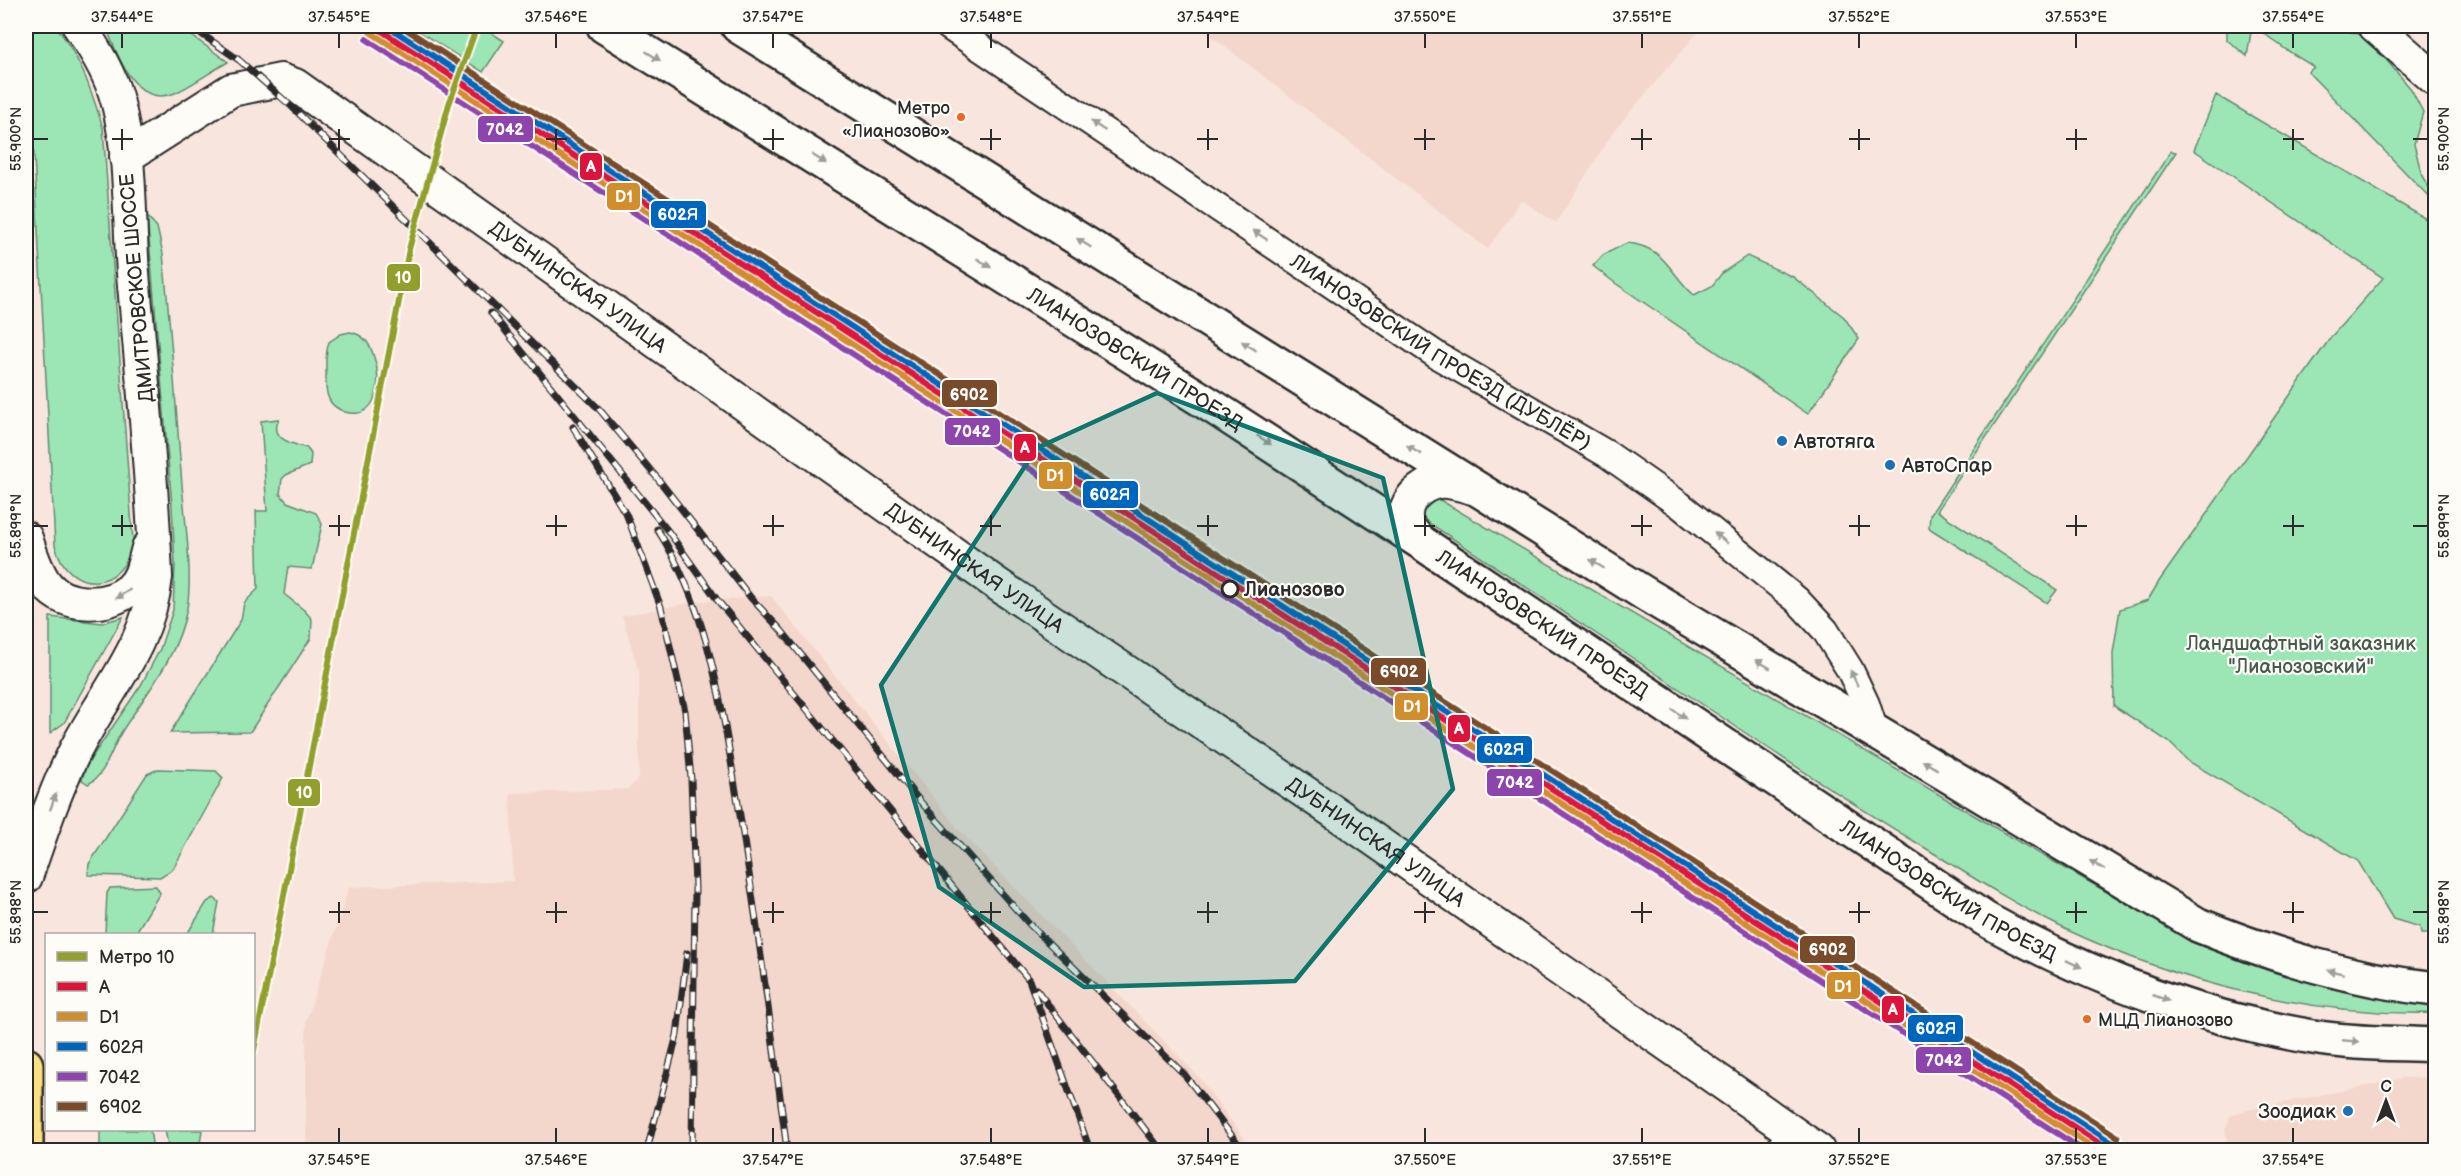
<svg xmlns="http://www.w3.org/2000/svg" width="2461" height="1176" font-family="'Balsamiq Sans',sans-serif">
  <rect width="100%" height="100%" fill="#f8e6de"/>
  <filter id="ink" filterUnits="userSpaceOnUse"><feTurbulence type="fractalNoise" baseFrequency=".0167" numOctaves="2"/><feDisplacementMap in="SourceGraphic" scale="12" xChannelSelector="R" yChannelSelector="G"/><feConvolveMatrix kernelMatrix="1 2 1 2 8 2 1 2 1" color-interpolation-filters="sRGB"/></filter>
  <g filter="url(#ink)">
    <path fill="#f4d7cc" d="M1198 26H1703L1614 131 1556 223 1521 200 1488 249Z
      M771 596 960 831 1199 1077 1253 1150H306V1021L349 887 513 881 510 793 628 789 639 778V672L622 616 694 602Z
      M2435 1077V1150H2232L2228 1145 2225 1130 2230 1116 2242 1111 2404 1078Z"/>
    <path fill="#9ce6b6" stroke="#648870" stroke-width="1.5" d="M27 26H56C81 59 91 89 103 128L133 541C125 592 68 596 55 545Z
      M106 26H178L228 62C210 72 193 85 175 93 135 110 116 52 106 26Z
      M410 26H481L504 41 483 72Z
      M2227 26H2252L2247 56 2227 40Z
      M2254 26H2335L2343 30 2366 36 2411 89 2423 112 2414 144 2422 176 2428 186 2435 180V203L2308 72 2314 67 2285 49Z
      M2216 95 2431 222 2435 218V934H2421L2420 927 2393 919 2358 861 2188 761 2169 742 2114 706 2113 653 2120 609 2148 600 2160 580 2331 337 2383 278 2194 150Z
      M2171 151 2176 152 1937 511 2057 590 2047 603 1929 528 1930 515Z
      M147 216 157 227 163 254C171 331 176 408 182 485 185 519 193 576 187 608 179 654 149 690 124 728 112 745 107 775 88 784L82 780 86 766 141 685 160 649 173 610 175 565 172 505Z
      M1627 243C1666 247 1668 272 1694 295L1712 286 1722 273 1747 256 1793 277 1844 317 1859 339 1808 414 1615 283 1593 266 1603 255Z
      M350 332C365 335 370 344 374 357 382 379 379 421 345 412 340 410 333 406 330 401 325 393 326 383 326 374 326 363 325 353 329 342L341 334Z
      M279 419C269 439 292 444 307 448L311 454 310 465 286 475 282 479 280 494 287 502 316 513 322 524 312 569 288 567 284 594 304 610 312 619 311 638 250 732 170 733 241 620 244 603 258 589 256 511H267L261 421Z
      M1435 497 2021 843 2191 940 2307 980 2369 995 2432 1005 2433 1013C2307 1016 2178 982 2065 929 2020 907 1978 881 1935 854 1872 816 1811 777 1750 736 1640 663 1530 589 1419 516L1420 504Z
      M50 617 102 623 123 617 64 723 50 733Z
      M158 769 216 771 223 778 173 869 160 877 88 875 89 864 147 774Z
      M156 886 160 893 135 934H105L107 893 110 888Z
      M214 898 219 902 213 934H187L207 902Z
      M100 1130H150L153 1150H100Z
      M165 1130H202L199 1150H169Z"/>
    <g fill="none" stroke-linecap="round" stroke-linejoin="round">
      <defs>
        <g id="minor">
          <path id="s1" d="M948 26 1438 356 1607 454 1680 505 1797 600 1825 630 1850 670 1866 704 1875 732"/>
          <path d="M1779 1150 1791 1132"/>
        </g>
        <g id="tertiary">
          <path d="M2375 26 2436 80"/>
          <path id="s2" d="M126 157 231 90 281 80 295 85 994 582 1343 818 1818 1150"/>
          <path d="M26 538C31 553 36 571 46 584 64 608 108 608 130 589 142 579 144 562 148 548"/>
          <path d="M1422 543C1416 536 1407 528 1406 518 1404 496 1428 480 1448 482 1458 483 1468 487 1477 489"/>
          <path d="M26 877C41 834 55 790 76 749 106 691 149 645 156 577 152 479 143 382 134 285 128 225 133 146 114 90 106 67 93 46 79 26"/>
        </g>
        <g id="secondary">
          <path id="s3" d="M604 26 1215 408 1422 543 1985 919C2088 976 2198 1018 2313 1037 2353 1044 2395 1043 2436 1045"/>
          <path d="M738 26 1647 595 2198 925C2275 956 2352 980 2436 989"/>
        </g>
        <path id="primary" d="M26 1065V1150"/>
      </defs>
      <use href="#minor" stroke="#2b2b2b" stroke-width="30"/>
      <use href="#tertiary" stroke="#2b2b2b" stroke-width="36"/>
      <use href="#secondary" stroke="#2b2b2b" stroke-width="38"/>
      <use href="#primary" stroke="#2b2b2b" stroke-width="38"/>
      <use href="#minor" stroke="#fdfcf7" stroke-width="26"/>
      <use href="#tertiary" stroke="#fdfcf7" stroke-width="32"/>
      <use href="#secondary" stroke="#fdfcf7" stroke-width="33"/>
      <use href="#primary" stroke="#ffdf80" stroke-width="33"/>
      <defs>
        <path id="rail" d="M190 26 239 60 291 106 599 409 658 479 751 598 781 630 919 800 1030 925 1184 1074 1243 1150
          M491 313 668 531 718 601 1029 980 1090 1150
          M573 427 627 516 661 607 685 711 691 779 695 888 692 1150
          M657 529C710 610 722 710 738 803 757 918 772 1034 787 1150
          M1036 989 1161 1150
          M647 1150 677 1035 687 953"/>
      </defs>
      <use href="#rail" stroke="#2b2b2b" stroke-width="7"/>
      <use href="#rail" stroke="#fdfcf7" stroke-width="4.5" stroke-dasharray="14" stroke-linecap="butt"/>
      <defs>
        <path id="rail-1" d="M374 26 2110 1150"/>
        <path id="rail-2" d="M370 32 2097 1150"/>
        <path id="rail-3" d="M387 26 2114 1144"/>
        <path id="rail-4" d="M366 39 2083 1150"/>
        <path id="rail-5" d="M401 26 2118 1137"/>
      </defs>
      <use href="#rail-1" stroke="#fdfcf7" stroke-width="10"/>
      <use href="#rail-2" stroke="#fdfcf7" stroke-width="10"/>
      <use href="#rail-3" stroke="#fdfcf7" stroke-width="10"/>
      <use href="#rail-4" stroke="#fdfcf7" stroke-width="10"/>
      <use href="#rail-5" stroke="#fdfcf7" stroke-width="10"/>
      <use href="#rail-1" stroke="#dc143c" stroke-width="6"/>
      <use href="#rail-2" stroke="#d08e2d" stroke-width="6"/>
      <use href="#rail-3" stroke="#0065bd" stroke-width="6"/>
      <use href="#rail-4" stroke="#8e44ad" stroke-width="6"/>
      <use href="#rail-5" stroke="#7a4b2a" stroke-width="6"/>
      <defs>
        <path id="metro-1" d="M254 1050 409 249 449 104 477 26"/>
      </defs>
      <use href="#metro-1" stroke="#fdfcf7" stroke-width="10"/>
      <use href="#metro-1" stroke="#929f2c" stroke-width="6"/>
    </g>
    <defs><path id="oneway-solid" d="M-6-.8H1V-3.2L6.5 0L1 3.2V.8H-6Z" transform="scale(1.5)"/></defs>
    <g fill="#9e9e9b">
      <use href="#oneway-solid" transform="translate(653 56) rotate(32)"/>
      <use href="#oneway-solid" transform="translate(1098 126) rotate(-146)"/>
      <use href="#oneway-solid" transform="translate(819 159) rotate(32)"/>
      <use href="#oneway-solid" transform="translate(1260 235) rotate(-146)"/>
      <use href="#oneway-solid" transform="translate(1084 243) rotate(-148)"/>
      <use href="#oneway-solid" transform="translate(984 263) rotate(32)"/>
      <use href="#oneway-solid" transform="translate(1249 346) rotate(-148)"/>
      <use href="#oneway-solid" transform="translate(1264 440) rotate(33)"/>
      <use href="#oneway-solid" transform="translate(1414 450) rotate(-148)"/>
      <use href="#oneway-solid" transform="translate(1721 538) rotate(-141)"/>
      <use href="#oneway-solid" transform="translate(1597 564) rotate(-148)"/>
      <use href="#oneway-solid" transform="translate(123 594) rotate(148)"/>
      <use href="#oneway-solid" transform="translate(1763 664) rotate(-149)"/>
      <use href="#oneway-solid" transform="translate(1854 678) rotate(-115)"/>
      <use href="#oneway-solid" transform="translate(1679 714) rotate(34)"/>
      <use href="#oneway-solid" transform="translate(1930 765) rotate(-149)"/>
      <use href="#oneway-solid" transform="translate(53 802) rotate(-70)"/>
      <use href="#oneway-solid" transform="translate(2097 865) rotate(-149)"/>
      <use href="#oneway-solid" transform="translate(2074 964) rotate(25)"/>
      <use href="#oneway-solid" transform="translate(2336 972) rotate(-167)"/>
      <use href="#oneway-solid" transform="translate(2161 998) rotate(19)"/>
      <use href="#oneway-solid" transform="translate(2351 1041) rotate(5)"/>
    </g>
  </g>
  <path fill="#0f766e" fill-opacity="0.2" stroke="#0f766e" stroke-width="4.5" stroke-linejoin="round" d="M1157 393 1383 478 1453 789 1295 981 1084 987 939 887 881 685 1037 448Z"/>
  <path fill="none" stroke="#2b2b2b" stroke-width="2" d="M122 33V48M339 33V48M556 33V48M773 33V48M991 33V48M1208 33V48M1425 33V48M1642 33V48M1859 33V48M2076 33V48M2293 33V48M122 129V150M339 129V150M556 129V150M773 129V150M991 129V150M1208 129V150M1425 129V150M1642 129V150M1859 129V150M2076 129V150M2293 129V150M33 139H48M112 139H133M329 139H350M546 139H567M763 139H784M980 139H1001M1197 139H1218M1414 139H1435M1631 139H1652M1849 139H1870M2066 139H2087M2283 139H2304M2413 139H2428M122 515V536M339 515V536M556 515V536M773 515V536M991 515V536M1208 515V536M1425 515V536M1642 515V536M1859 515V536M2076 515V536M2293 515V536M33 526H48M112 526H133M329 526H350M546 526H567M763 526H784M980 526H1001M1197 526H1218M1414 526H1435M1631 526H1652M1849 526H1870M2066 526H2087M2283 526H2304M2413 526H2428M339 902V923M556 902V923M773 902V923M991 902V923M1208 902V923M1425 902V923M1642 902V923M1859 902V923M2076 902V923M2293 902V923M33 912H48M329 912H350M546 912H567M763 912H784M980 912H1001M1197 912H1218M1414 912H1435M1631 912H1652M1849 912H1870M2066 912H2087M2283 912H2304M2413 912H2428M339 1128V1143M556 1128V1143M773 1128V1143M991 1128V1143M1208 1128V1143M1425 1128V1143M1642 1128V1143M1859 1128V1143M2076 1128V1143M2293 1128V1143"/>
  <g fill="#f26522" stroke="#fdfcf7" stroke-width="2">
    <circle cx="961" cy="117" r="5"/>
    <circle cx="2087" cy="1019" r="5"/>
  </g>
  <g fill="#1f6fb2" stroke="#fdfcf7" stroke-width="2">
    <circle cx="1782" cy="441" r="6"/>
    <circle cx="1890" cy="465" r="6"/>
    <circle cx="2348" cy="1111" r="6"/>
  </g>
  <circle fill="#fdfcf7" stroke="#2b2b2b" stroke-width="3" cx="1230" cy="589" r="8"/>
  <g text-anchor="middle" stroke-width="4.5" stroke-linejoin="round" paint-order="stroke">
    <g font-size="18" fill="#2b2b2b" stroke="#fdfcf7" text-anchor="end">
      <text x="950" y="114">Метро<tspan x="950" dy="23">«Лианозово»</tspan></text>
      <text x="2098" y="1026" text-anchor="start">МЦД Лианозово</text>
    </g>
    <g font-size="20" fill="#2b2b2b" stroke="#fdfcf7">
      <text dy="7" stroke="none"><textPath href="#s2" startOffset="538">ДУБНИНСКАЯ УЛИЦА</textPath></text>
      <text transform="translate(136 288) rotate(-95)" y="7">ДМИТРОВСКОЕ ШОССЕ</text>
      <text dy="7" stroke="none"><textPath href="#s1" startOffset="591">ЛИАНОЗОВСКИЙ ПРОЕЗД (ДУБЛЁР)</textPath></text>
      <text dy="7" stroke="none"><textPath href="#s3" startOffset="627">ЛИАНОЗОВСКИЙ ПРОЕЗД</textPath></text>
      <text dy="7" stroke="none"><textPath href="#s2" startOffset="1024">ДУБНИНСКАЯ УЛИЦА</textPath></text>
      <text dy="7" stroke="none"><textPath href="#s3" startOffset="1113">ЛИАНОЗОВСКИЙ ПРОЕЗД</textPath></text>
      <text dy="7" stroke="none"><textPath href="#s2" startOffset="1510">ДУБНИНСКАЯ УЛИЦА</textPath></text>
      <text dy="7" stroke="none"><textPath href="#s3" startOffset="1599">ЛИАНОЗОВСКИЙ ПРОЕЗД</textPath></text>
    </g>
    <g font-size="20" fill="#2b2b2b" stroke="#fdfcf7" text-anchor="start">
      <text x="1794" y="448">Автотяга</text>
      <text x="1902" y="472">АвтоСпар</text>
      <text x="2336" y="1118" text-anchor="end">Зоодиак</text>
    </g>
    <g font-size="20" font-weight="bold" fill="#2b2b2b" stroke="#fdfcf7" text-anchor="start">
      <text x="1244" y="596">Лианозово</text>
    </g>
    <g font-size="20" fill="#475a4e" stroke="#fdfcf7">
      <text x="2301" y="650">Ландшафтный заказник<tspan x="2301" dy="23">"Лианозовский"</tspan></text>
    </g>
  </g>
  <g stroke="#fdfcf7" stroke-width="2">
    <rect x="477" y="115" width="57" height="28" rx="6" fill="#8e44ad"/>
    <rect x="579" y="152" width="24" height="29" rx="6" fill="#dc143c"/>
    <rect x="606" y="182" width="35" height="29" rx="6" fill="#d08e2d"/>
    <rect x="650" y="200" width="57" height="29" rx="6" fill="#0065bd"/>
    <rect x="386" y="263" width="35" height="29" rx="6" fill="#929f2c"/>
    <rect x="941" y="379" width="57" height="29" rx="6" fill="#7a4b2a"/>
    <rect x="944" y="417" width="57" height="29" rx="6" fill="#8e44ad"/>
    <rect x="1013" y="433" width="24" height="29" rx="6" fill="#dc143c"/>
    <rect x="1038" y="461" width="35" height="29" rx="6" fill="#d08e2d"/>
    <rect x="1082" y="480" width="57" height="29" rx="6" fill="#0065bd"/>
    <rect x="1370" y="657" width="57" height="29" rx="6" fill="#7a4b2a"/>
    <rect x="1394" y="692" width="35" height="29" rx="6" fill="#d08e2d"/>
    <rect x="1447" y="714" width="24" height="29" rx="6" fill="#dc143c"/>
    <rect x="1476" y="735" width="57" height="29" rx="6" fill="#0065bd"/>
    <rect x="1486" y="768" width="57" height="29" rx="6" fill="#8e44ad"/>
    <rect x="287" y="778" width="34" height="29" rx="6" fill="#929f2c"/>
    <rect x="1799" y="935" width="57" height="29" rx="6" fill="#7a4b2a"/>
    <rect x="1826" y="971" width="35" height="29" rx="6" fill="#d08e2d"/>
    <rect x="1881" y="995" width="24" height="29" rx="6" fill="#dc143c"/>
    <rect x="1907" y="1014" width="57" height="29" rx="6" fill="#0065bd"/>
    <rect x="1915" y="1046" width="57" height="28" rx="6" fill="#8e44ad"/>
  </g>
  <g font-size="16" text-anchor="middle" font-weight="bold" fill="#fff">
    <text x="505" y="135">7042</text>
    <text x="591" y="172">A</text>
    <text x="624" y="202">D1</text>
    <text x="678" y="220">602Я</text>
    <text x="403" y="283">10</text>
    <text x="969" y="400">6902</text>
    <text x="972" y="437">7042</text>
    <text x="1025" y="453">A</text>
    <text x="1055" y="481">D1</text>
    <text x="1110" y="500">602Я</text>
    <text x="1399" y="677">6902</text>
    <text x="1412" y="712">D1</text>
    <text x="1459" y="734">A</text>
    <text x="1504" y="755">602Я</text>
    <text x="1515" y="788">7042</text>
    <text x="304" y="798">10</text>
    <text x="1828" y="955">6902</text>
    <text x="1843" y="992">D1</text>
    <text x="1893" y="1015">A</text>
    <text x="1936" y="1034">602Я</text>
    <text x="1944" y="1066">7042</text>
  </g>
  <rect width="2461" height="1176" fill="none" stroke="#fdfcf7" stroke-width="66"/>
  <rect x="45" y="933" width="210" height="198" fill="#fdfcf7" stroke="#a9a8a5" stroke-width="1.5"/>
  <rect x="57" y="952" width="30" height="9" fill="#929f2c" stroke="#a9a8a5" stroke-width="1.5"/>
  <text x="99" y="963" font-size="18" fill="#2b2b2b">Метро 10</text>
  <rect x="57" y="982" width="30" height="9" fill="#dc143c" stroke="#a9a8a5" stroke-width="1.5"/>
  <text x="99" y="993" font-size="18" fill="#2b2b2b">A</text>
  <rect x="57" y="1012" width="30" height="9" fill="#d08e2d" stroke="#a9a8a5" stroke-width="1.5"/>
  <text x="99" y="1023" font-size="18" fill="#2b2b2b">D1</text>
  <rect x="57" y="1042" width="30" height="9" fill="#0065bd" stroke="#a9a8a5" stroke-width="1.5"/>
  <text x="99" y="1053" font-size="18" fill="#2b2b2b">602Я</text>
  <rect x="57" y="1072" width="30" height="9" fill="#8e44ad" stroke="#a9a8a5" stroke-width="1.5"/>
  <text x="99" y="1083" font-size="18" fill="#2b2b2b">7042</text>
  <rect x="57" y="1102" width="30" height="9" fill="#7a4b2a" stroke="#a9a8a5" stroke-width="1.5"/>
  <text x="99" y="1113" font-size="18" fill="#2b2b2b">6902</text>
  <g transform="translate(2386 1101)" stroke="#fdfcf7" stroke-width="4.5" paint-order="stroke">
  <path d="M0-4.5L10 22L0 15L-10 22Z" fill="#2b2b2b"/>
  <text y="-9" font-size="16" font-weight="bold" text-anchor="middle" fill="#2b2b2b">С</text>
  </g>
  <rect x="33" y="33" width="2395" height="1110" fill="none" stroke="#2b2b2b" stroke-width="2"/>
  <g font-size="15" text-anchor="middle" fill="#2b2b2b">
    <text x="122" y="22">37.544°E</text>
    <text x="339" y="22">37.545°E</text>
    <text x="556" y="22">37.546°E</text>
    <text x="773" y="22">37.547°E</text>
    <text x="991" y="22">37.548°E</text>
    <text x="1208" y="22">37.549°E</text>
    <text x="1425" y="22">37.550°E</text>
    <text x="1642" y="22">37.551°E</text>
    <text x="1859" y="22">37.552°E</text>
    <text x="2076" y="22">37.553°E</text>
    <text x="2293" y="22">37.554°E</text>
    <text transform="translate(16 139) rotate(-90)" y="5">55.900°N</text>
    <text transform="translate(2444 139) rotate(-90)" y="5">55.900°N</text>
    <text transform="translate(16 526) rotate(-90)" y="5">55.899°N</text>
    <text transform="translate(2444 526) rotate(-90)" y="5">55.899°N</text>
    <text transform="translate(16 912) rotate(-90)" y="5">55.898°N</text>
    <text transform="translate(2444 912) rotate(-90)" y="5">55.898°N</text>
    <text x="339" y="1165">37.545°E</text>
    <text x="556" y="1165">37.546°E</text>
    <text x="773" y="1165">37.547°E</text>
    <text x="991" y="1165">37.548°E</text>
    <text x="1208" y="1165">37.549°E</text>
    <text x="1425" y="1165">37.550°E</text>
    <text x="1642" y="1165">37.551°E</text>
    <text x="1859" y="1165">37.552°E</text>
    <text x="2076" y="1165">37.553°E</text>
    <text x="2293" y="1165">37.554°E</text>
  </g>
</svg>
